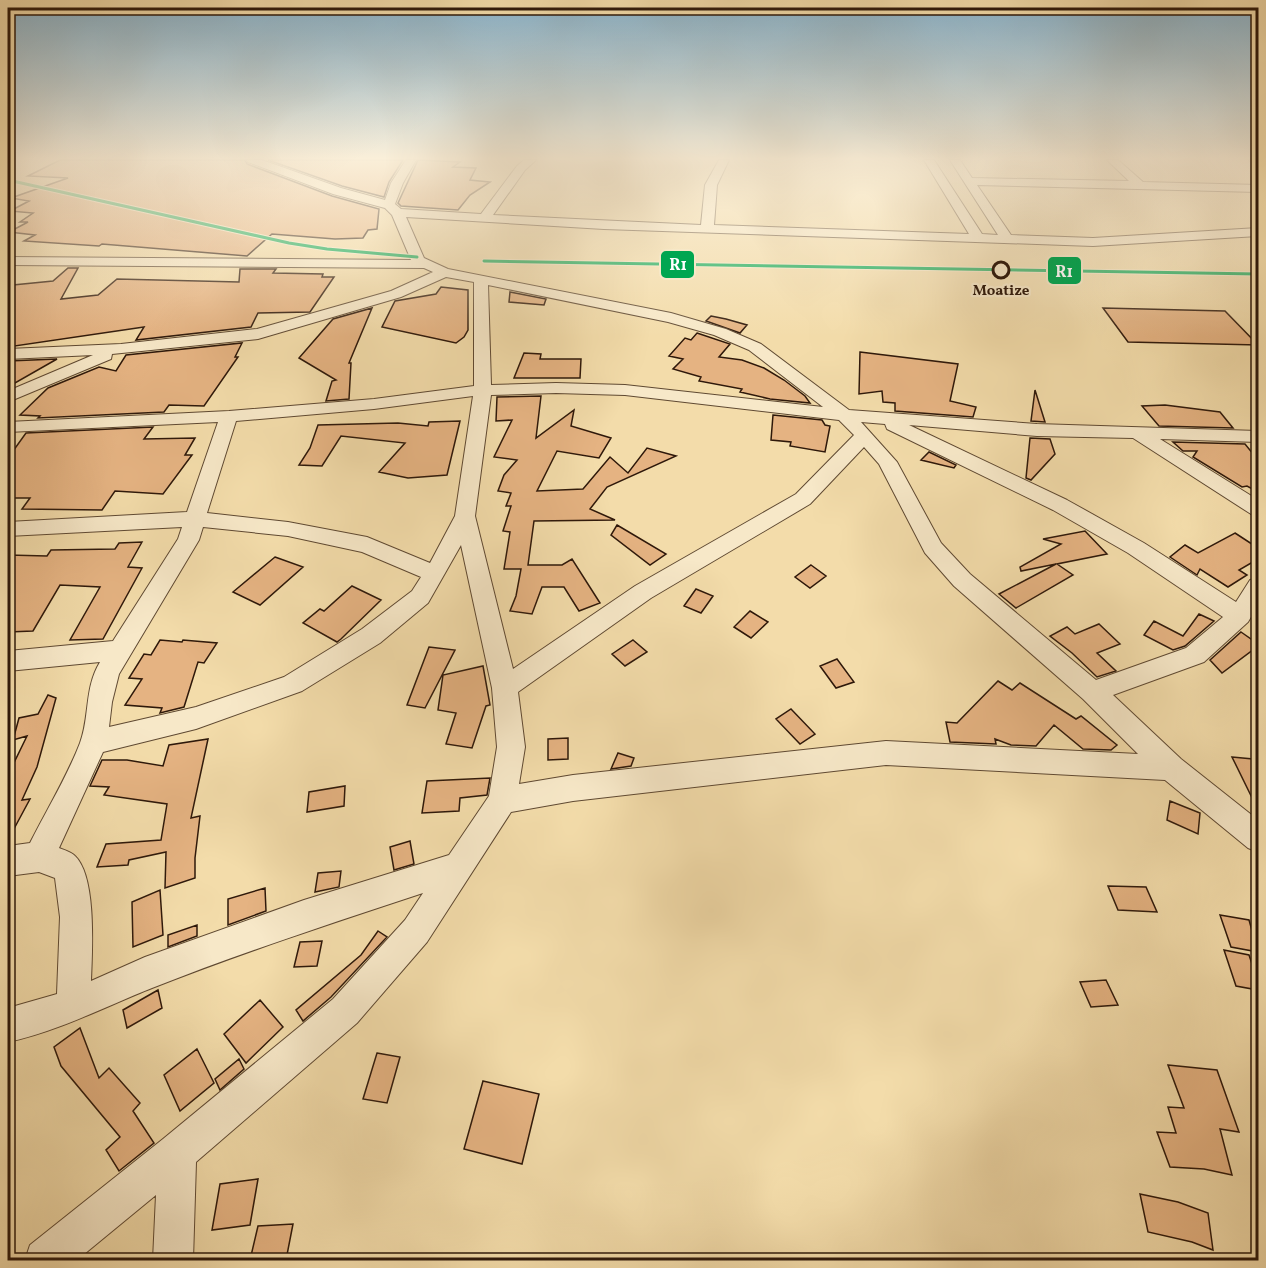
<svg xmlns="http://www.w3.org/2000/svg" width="1266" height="1268" font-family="Vollkorn,serif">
  <rect width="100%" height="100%" fill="#f3dcaa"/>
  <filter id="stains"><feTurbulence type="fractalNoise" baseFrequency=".00333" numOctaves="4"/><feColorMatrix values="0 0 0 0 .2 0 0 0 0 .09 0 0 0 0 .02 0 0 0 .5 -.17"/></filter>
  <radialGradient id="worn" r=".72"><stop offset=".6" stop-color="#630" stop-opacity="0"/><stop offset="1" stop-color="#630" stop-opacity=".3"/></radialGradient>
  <path fill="#e5b382" stroke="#2e180a" stroke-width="1.5" d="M60 160H245L247 164 332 196 379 209 377 229 368 230 363 238 335 239 272 234 247 256 102 244 99 246 24 241 35 235 9 232 28 222H20L33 213 10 211 29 201 11 198 68 178 28 176Z
    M268 160H403L389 182 384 197 342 186Z
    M418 160 460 162 453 167 476 168 470 180 490 182 470 195 458 210 401 206 398 203Z
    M68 268H78L61 299 98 295 117 279 239 282 240 269H276L273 273 323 274 322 277H334L310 312 258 313 251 327 136 340 144 327 8 347V294L13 285 53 281Z
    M441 287 468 290V330L464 337 456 343 382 327 395 301 436 294Z
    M510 292 546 299 544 305 509 302Z
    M372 308 349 363H351L349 399 326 401 332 381 336 380 299 358 333 319Z
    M1103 308 1225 311 1258 345 1128 342Z
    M711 316 726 319 747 325 740 333 706 321Z
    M697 333 730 344 719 357 742 360 764 368 784 380 805 396 810 403 770 399 740 392 742 389 699 381 701 377 673 369 683 359 669 356 685 338 691 340Z
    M242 343 235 357H238L204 406 169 405 164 412 38 418 40 416 20 415 48 388 99 367 116 371 126 355Z
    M860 352 958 364 950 401 976 407 973 417 895 411V403L883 402 882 391 859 394Z
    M524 353 541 354 540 359H581L580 378H514Z
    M57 359 8 387V361Z
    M1035 390 1045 422 1031 421Z
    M541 396 536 438 574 410 571 426 611 438 599 458 557 451 537 491 583 489 610 457 628 473 647 448 676 456 607 487 590 509 615 520 534 521 528 565H562L572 559 600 603 579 611 564 587H542L532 614 510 611 516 596 521 569H504L510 532 503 531 511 506H506L511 493 498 491 504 475 517 460 494 457 512 420 496 421 497 397Z
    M1165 405 1220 412 1233 428 1159 426 1142 406Z
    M773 415 822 420 825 425 830 426 825 452 790 446 791 442 771 440Z
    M460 421 447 475 408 478 379 472 405 443 341 436 322 466 299 465 310 448 318 425 398 423 428 426 429 422Z
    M153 427 144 439 195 438 185 455H192L163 494 115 491 102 510 22 509 30 498H8V458L26 433Z
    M1030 438 1050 439 1055 454 1031 480 1026 478Z
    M1173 442 1245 444 1258 460V492L1247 486 1242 487 1193 457 1197 451H1183Z
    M929 452 956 465 954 468 921 460Z
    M617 525 666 554 650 565 611 535Z
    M1085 531 1107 554 1057 564 1073 575 1016 608 999 594 1056 564 1021 571 1020 567 1061 544 1043 539Z
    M1235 533 1258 548V559L1239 570 1247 575 1228 587 1200 569 1197 575 1170 557 1185 545 1198 553Z
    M142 542 128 567 142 568 103 639 70 640 100 587 60 585 33 631 8 632V555L47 556 51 550 115 549 119 543Z
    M275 557 303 567 260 605 233 592Z
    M811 565 826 576 810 588 795 577Z
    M352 586 381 600 341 639 337 642 303 623 320 609 324 611Z
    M696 589 713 596 701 613 684 606Z
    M750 611 768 622 751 638 734 627Z
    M1199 614 1214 621 1185 646 1173 650 1144 635 1154 621 1183 636Z
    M1099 624 1120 644 1097 653 1116 671 1097 677 1072 653 1050 636 1067 627 1075 634Z
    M1241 632 1258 644V646L1222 673 1210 660Z
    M160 640 182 642 183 640 217 643 204 663 198 662 184 707 160 713 162 708 125 705 142 679 129 678 144 654 151 655Z
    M633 640 647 652 625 666 612 654Z
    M429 647 455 650 425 708 407 705Z
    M837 659 854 682 836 688 820 666Z
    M483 666 490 705 486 706 472 748 446 744 456 713 438 710 443 675Z
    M998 681 1012 690 1020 683 1076 719 1081 716 1117 745 1111 750 1083 749 1054 725 1036 746 1011 745 995 739 996 744 950 742 946 722 957 723Z
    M48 695 56 698 37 767 22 800 30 799 8 840V775L27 736 13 740 19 718 38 714Z
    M791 709 815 734 800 744 776 719Z
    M568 738V759L548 760V739Z
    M208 739 191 818 200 816 195 858V878L165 888 166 852 129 860 128 865 97 867 106 844 161 840 167 804 104 795 109 787 90 786 102 760H127L163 766 169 745Z
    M618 753 634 758 631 766 611 769Z
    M1232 757 1253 759 1258 770V810Z
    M490 778 487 795 460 798 459 811 422 813 427 781Z
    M345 786 344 806 307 812 309 792Z
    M1170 801 1200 813 1198 834 1167 820Z
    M410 841 414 864 394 870 390 847Z
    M341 871 339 887 315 892 318 873Z
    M1108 886 1146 887 1157 912 1118 910Z
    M265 888 266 911 228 925V899Z
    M160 890 163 935 133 947 132 902Z
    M1220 915 1249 920 1258 952 1231 947Z
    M197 925V936L168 947V935Z
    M378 931 387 937 331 997 303 1021 296 1010 361 955Z
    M322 941 317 966 294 967 300 942Z
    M1224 950 1249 955 1258 982V990L1236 986Z
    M1106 980 1118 1005 1091 1007 1080 982Z
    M158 990 162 1008 127 1028 123 1010Z
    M260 1000 283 1027 246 1063 224 1034Z
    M80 1028 99 1078 109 1068 140 1103 133 1111 154 1143 119 1171 106 1150 120 1137 61 1066 54 1047Z
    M197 1049 214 1083 180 1111 164 1075Z
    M377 1053 400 1057 387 1103 363 1099Z
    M239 1059 244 1069 220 1090 215 1079Z
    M1168 1065 1217 1070 1239 1132 1220 1129 1232 1175 1204 1169 1170 1167 1157 1132 1176 1133 1168 1107 1184 1108Z
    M483 1081 539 1094 522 1164 464 1149Z
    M258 1179 250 1225 212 1230 220 1184Z
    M1140 1194 1178 1202 1208 1213 1213 1250 1192 1242 1148 1232Z
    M293 1224 286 1260H250L258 1226Z"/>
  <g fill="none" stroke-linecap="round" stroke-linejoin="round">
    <defs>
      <path id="minor" d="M247 160H262L341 188 385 200 391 183 406 160H416L403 183 395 204 401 209 481 214 517 166 524 160H536L525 170 493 215 701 225 705 185 719 160H729L717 185 714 225 969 234 924 160H934L982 234 998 235 950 160H960L972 178 1129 181 1107 160H1118L1143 182 1258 185V192L977 185 1011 235 1093 238 1258 228V236L1093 246 604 229 406 217 424 258 448 269 671 313 726 329 761 344 849 410 1037 424 1258 431V442L1160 439 1258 500V516L1251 514 1133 438 1037 436 909 425 1067 500 1144 543 1236 602 1250 580 1258 578V605L1248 622 1204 662 1113 695 1181 759 1258 820V852L1248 848 1165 780 886 765 573 801 511 812 427 942 357 1023 196 1162 193 1260H153L156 1195 77 1260H25L30 1245 163 1139 333 999 405 920 423 893C332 923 241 953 152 988 104 1007 59 1031 8 1042V1008L57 994 60 917 55 878 39 872 8 876V846L30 843C46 811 67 777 80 743 90 717 84 688 100 662L8 671V651L113 641 178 539 182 527 8 536V522L187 512 218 422 8 432V422L229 411 374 399 474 386V282L446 277 401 297 258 339 112 354 111 359 8 402V391L93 355 8 359V349L121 344 257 329 391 291 433 272 424 268 8 265V257L411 260 392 215 385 208 333 194 248 162ZM488 285 668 322 714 335 749 350 823 407 625 385 556 383 491 385ZM556 393 625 395 839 420 854 435 796 494 635 586 513 669 475 516 491 395ZM473 396 455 516 430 563 367 537 288 522 207 513 236 421 374 409ZM861 422 885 424 887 429 1053 510 1128 553 1223 617 1186 648 1096 680 970 574 941 543 897 462ZM864 447 879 464 925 553 954 586 1083 699 1138 754 886 741 573 775 519 784 525 747 518 692 651 598 810 504ZM203 527 288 536 362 552 421 577 412 591 362 629 284 677 196 707 109 727 112 702 119 674 199 540ZM461 545 492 688 497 747 489 796 449 855 304 900 145 957 91 981C92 952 97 877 75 856 71 852 64 850 59 848L103 752 196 729 302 691 380 643 428 603Z
        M1249 160H1258V166Z"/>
    </defs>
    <use href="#minor" stroke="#5f4932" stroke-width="2"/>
    <use href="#minor" fill="#f7e8c8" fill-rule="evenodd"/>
    <defs>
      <path id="rail-1" d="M8 180 289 243 327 249 417 257
        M484 261 1258 274"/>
    </defs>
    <use href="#rail-1" stroke="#f7e8c8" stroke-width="5"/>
    <use href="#rail-1" stroke="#00a651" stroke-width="3"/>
  </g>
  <linearGradient id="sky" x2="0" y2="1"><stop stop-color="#89b6d1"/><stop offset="0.47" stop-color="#faefd9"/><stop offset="1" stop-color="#faefd9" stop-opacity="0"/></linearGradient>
  <rect width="1266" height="337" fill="url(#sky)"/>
  <circle fill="#f7e8c8" stroke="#2e180a" stroke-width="3" cx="1001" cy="270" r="8"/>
  <g text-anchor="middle" stroke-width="4.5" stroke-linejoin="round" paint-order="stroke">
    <g font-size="15" font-weight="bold" fill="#2e180a" stroke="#f7e8c8">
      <text x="1001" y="295">Moatize</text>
    </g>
  </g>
  <g stroke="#f7e8c8" stroke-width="2">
    <rect x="660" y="250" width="35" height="29" rx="6" fill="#00a651"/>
    <rect x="1047" y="256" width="35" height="29" rx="6" fill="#00a651"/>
  </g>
  <g font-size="16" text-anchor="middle" font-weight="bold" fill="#fff">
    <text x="678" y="270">R1</text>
    <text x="1064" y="277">R1</text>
  </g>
  <rect width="1266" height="1268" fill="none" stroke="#f3dcaa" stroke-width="30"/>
  <rect x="9" y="9" width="1248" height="1250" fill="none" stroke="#2e180a" stroke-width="3"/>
  <rect x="15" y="15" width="1236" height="1238" fill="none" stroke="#2e180a" stroke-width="1.5"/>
  <rect width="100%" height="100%" filter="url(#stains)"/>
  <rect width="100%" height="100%" fill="url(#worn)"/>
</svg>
